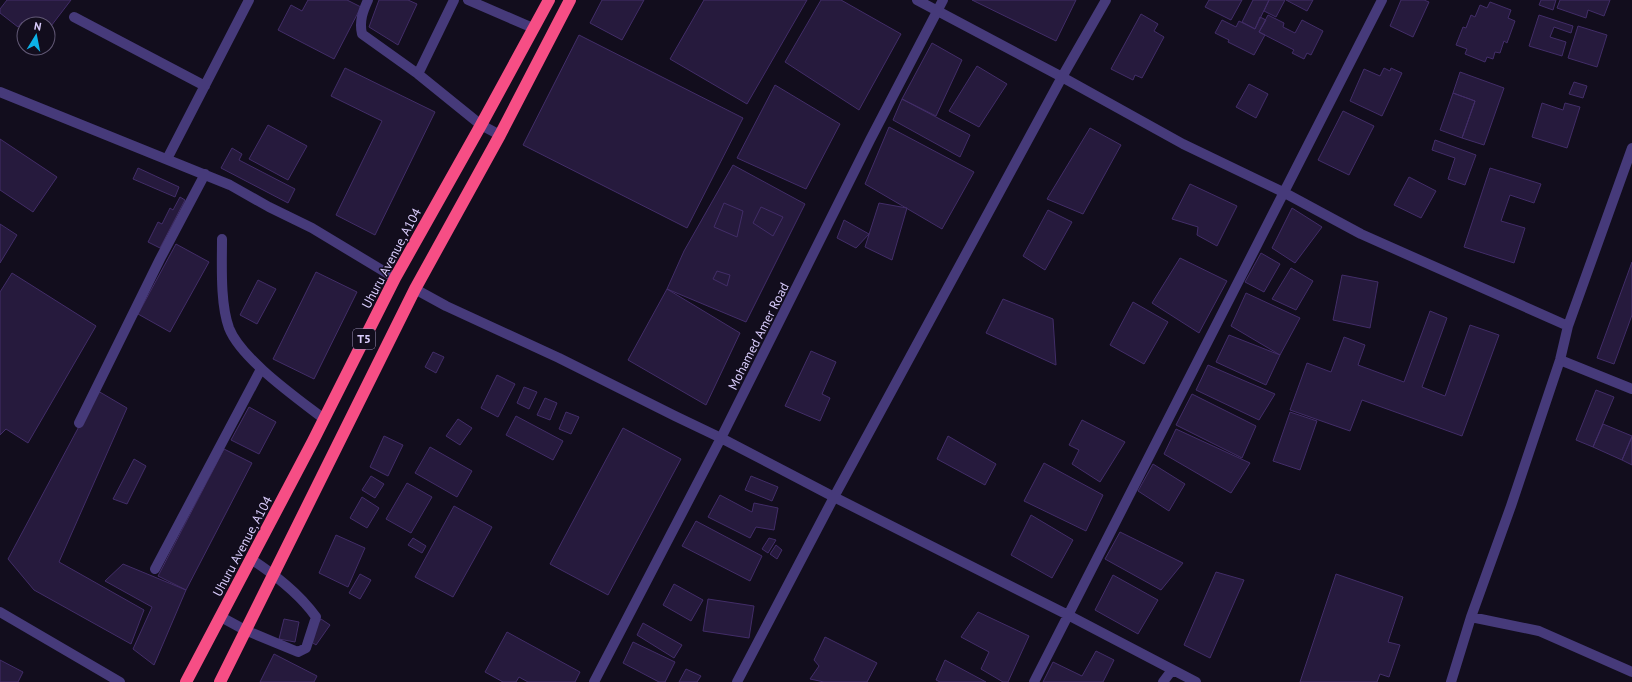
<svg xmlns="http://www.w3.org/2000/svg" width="1632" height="682" font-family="'PT Sans',sans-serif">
  <rect width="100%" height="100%" fill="#120d1d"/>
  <path fill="#261a3d" stroke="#422d68" d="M7 0H71L48 30V24H25L22 22 18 27 0 13V9Z
    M308 0H347L361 7 334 59 278 30 291 5 302 11Z
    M379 0H408L417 4 398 45 369 27Z
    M602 0H644L622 40 590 23Z
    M704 0H807L747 104 670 59Z
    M821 0H841L901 34 859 110 785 62Z
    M972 0H1076L1056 41Z
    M1209 0H1242L1231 20 1205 7Z
    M1253 0H1269L1255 29 1242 22Z
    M1269 0H1285L1276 17 1264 11Z
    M1286 0H1313L1307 11Z
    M1401 0H1424L1429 2 1413 37 1390 26Z
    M1541 0H1556L1553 10 1539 5Z
    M1560 0H1610L1604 16 1588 10 1586 18 1557 8Z
    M1490 2 1511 10 1508 18 1515 21 1507 43 1504 41 1500 53 1495 52 1493 59 1487 57 1485 62 1465 54 1467 49 1456 45 1463 27 1466 28 1471 15 1475 17 1480 5 1487 8Z
    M1141 14 1158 24 1154 31 1164 37 1142 78 1135 75 1133 80 1111 69Z
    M1268 15 1284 23 1283 27 1295 33 1302 20 1323 31 1311 55 1307 53 1304 59 1292 53 1294 50 1259 32Z
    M1539 15 1573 26 1571 33 1554 27 1550 37 1566 42 1562 56 1529 46Z
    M1260 17 1266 20 1259 32 1265 35 1254 55 1228 42 1229 40 1215 33 1222 20 1236 27 1239 21 1255 29Z
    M1578 26 1607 35 1597 67 1568 58Z
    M579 35 743 118 687 228 523 145Z
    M932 43 962 60 936 116 902 99Z
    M977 66 1007 84 979 127 949 111Z
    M345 68 435 112 375 235 336 215 382 121 331 96Z
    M1384 68 1390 71 1391 68 1402 73 1382 116 1350 101 1364 69 1380 76Z
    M1460 72 1504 88 1484 145 1462 138 1475 101 1453 93Z
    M1574 82 1587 86 1583 98 1569 94Z
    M1249 84 1268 94 1256 118 1236 107Z
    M775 85 840 124 806 189 737 158Z
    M1453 93 1475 101 1462 138 1440 130Z
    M902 99 970 135 960 157 893 120Z
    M1542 103 1563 110 1565 103 1580 107 1567 148 1532 137Z
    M1343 111 1374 126 1349 175 1318 160Z
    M268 125 307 146 288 180 249 159Z
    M889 127 974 172 942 229 865 184Z
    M1090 128 1121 145 1083 214 1047 199Z
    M0 139 57 177 33 212 0 190Z
    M1435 140 1476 155 1465 185 1448 179 1455 158 1432 150Z
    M232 148 242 154 239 160 295 189 288 203 221 168Z
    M733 165 805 204 746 322 667 289 684 251Z
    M138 168 179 187 175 197 133 179Z
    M1490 168 1541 184 1534 203 1510 195 1501 221 1525 228 1514 263 1464 247Z
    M1409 177 1436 191 1421 218 1394 205Z
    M1190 184 1237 206 1217 246 1197 235 1198 227 1172 219Z
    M180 197 185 200 160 248 148 242 158 222 162 224 170 208 173 210Z
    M724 203 743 211 737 237 714 227Z
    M879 203 907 208 892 260 865 247Z
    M761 207 783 217 773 236 753 223Z
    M1292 208 1322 227 1295 263 1272 248Z
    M1048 210 1072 222 1045 270 1023 256Z
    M844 220 869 234 856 248 837 238Z
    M0 224 17 235 0 263Z
    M176 244 209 262 170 332 138 314Z
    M1261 253 1280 264 1264 292 1245 282Z
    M1180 258 1227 281 1199 333 1152 303Z
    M1632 262V315L1614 364 1597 358Z
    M1291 268 1313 281 1296 310 1272 299Z
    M717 271 730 275 727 286 713 279Z
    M316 272 357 292 314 379 273 359Z
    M12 273 96 326 28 443 6 429 0 435V292Z
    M1342 275 1378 282 1370 328 1333 320Z
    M258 280 276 289 257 324 240 315Z
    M667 289 740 333 706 405 628 360Z
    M1246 293 1300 318 1280 355 1231 326Z
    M1003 299 1053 319 1056 365 986 333Z
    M1133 302 1168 322 1144 364 1110 345Z
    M1430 311 1447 318 1422 387 1445 396 1470 325 1499 335 1462 436 1362 400 1350 431 1290 410 1307 363 1331 372 1344 337 1365 345 1358 365 1404 382Z
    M1229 335 1280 355 1266 385 1216 362Z
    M811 351 836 362 822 394 830 398 820 421 785 406Z
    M433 352 444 357 436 373 425 367Z
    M1208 365 1275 394 1259 420 1196 390Z
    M497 375 515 384 498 417 481 408Z
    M524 387 537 392 529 409 517 403Z
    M1596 390 1614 397 1593 447 1576 440Z
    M98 391 127 408 59 562 144 610 131 644 34 590 8 559Z
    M1192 394 1256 426 1242 458 1176 425Z
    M545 398 557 403 550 420 537 415Z
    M249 407 276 422 259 454 231 440Z
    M566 412 579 417 571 434 559 429Z
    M1290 412 1317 421 1300 470 1273 461Z
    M516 416 563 441 553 460 506 435Z
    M458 419 472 428 460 445 446 436Z
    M1082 420 1125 442 1100 482 1072 464 1079 450 1069 445Z
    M1603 424 1632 436 1622 460 1593 447Z
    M623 428 681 459 608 595 550 564Z
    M1176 429 1250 463 1231 493 1164 454Z
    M384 436 403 445 388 476 370 467Z
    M948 436 996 464 985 485 937 459Z
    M1632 437V465L1622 460Z
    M430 447 472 471 457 497 415 473Z
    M224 449 252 463 186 590 158 576Z
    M134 459 146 466 127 504 113 499Z
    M1044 463 1103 495 1086 531 1024 501Z
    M1153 464 1185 484 1169 511 1138 491Z
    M371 476 384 484 375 498 362 490Z
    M751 476 778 487 772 501 745 490Z
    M407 483 432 497 411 533 386 519Z
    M720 495 752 512 754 503 778 508 774 530 756 527 750 538 708 517Z
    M362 497 379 508 367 528 350 518Z
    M454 506 492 527 453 597 415 577Z
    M1031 515 1073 540 1052 578 1011 555Z
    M696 521 762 556 750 581 682 546Z
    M1120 532 1183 563 1161 590 1105 559Z
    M336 535 365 548 348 587 319 573Z
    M413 538 426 546 422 553 408 545Z
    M769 538 776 540 768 553 762 549Z
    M776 545 782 550 777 559 770 554Z
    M123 564 186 590 154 665 133 649 152 607 105 581Z
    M1216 572 1244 580 1210 658 1184 645Z
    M360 574 371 580 360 599 349 593Z
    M1336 574 1403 597 1388 642 1400 645 1389 677 1380 674 1377 682H1300Z
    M1113 575 1158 600 1138 634 1095 610Z
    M674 584 703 600 691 621 663 605Z
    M708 599 754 606 749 638 703 631Z
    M978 612 1029 636 1008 682H1003L981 669 989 652 961 637Z
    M284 619 299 622 295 642 279 639Z
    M321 619 330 625 316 645 307 639Z
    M643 623 682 645 674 658 637 635Z
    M507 632 580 672 575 682H528L519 677 516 682H503L485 672Z
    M825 637 877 663 867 682H824L810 679 819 666 814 660Z
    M633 642 675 662 665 682H659L623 663Z
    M1096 651 1114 660 1103 682H1043L1053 662 1082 676Z
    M274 654 317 676 314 682H260Z
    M0 660 23 672 18 682H0Z
    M945 660 986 682H940L936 680Z
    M686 669 701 676 697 682H679Z"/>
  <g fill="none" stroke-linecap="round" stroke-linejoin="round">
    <path stroke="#463a7a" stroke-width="10" d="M368 0C363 11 359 21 362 34L418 74 481 125 500 135
      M468 0 533 28
      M917 0 1062 77 1183 144 1283 192 1361 234 1568 326
      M74 17 205 86
      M418 74 454 0
      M0 92 230 185 269 207 312 228 395 278
      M167 159 249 0
      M222 239C222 265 220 303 229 328 241 359 297 398 324 419
      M415 289 446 306 559 358 675 416 721 438 834 497 1068 615 1196 682
      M1560 360 1632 389
      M79 423 160 259 205 174
      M155 569 261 369
      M0 612 120 682
      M221 617 245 630 298 652 306 648 316 617C299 593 275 575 251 559
      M1471 617 1539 631 1632 672
      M594 682 721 438 870 140 943 0
      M737 682 834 497 1062 77 1106 0
      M1034 682 1382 0
      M1163 682 1172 670
      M1451 682 1471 617 1511 506 1560 360 1568 326 1632 148"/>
    <path stroke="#f64e85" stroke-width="12" d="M186 682 313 441 395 278 481 125 549 0
      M220 682 415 289 500 135 570 0"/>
  </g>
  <g text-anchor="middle" stroke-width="3" stroke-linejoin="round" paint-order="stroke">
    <rect fill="#120d1d" stroke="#9d93b9" stroke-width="1" x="353" y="329" width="22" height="20" rx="3"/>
    <g font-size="12" font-weight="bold" fill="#d9ccfc">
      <text x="364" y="343">T5</text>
    </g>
    <g font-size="13" fill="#d9ccfc" stroke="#120d1d">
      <text transform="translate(391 258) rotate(-62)" y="5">Uhuru Avenue, A104</text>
      <text transform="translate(758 336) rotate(-63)" y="5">Mohamed Amer Road</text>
      <text transform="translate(242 546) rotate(-62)" y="5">Uhuru Avenue, A104</text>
    </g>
  </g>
  <g transform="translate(36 36) rotate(10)"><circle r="19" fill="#120d1d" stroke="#625976"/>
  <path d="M0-3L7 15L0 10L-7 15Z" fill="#0cb2e8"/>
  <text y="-6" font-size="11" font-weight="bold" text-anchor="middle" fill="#d9ccfc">N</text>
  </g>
</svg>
